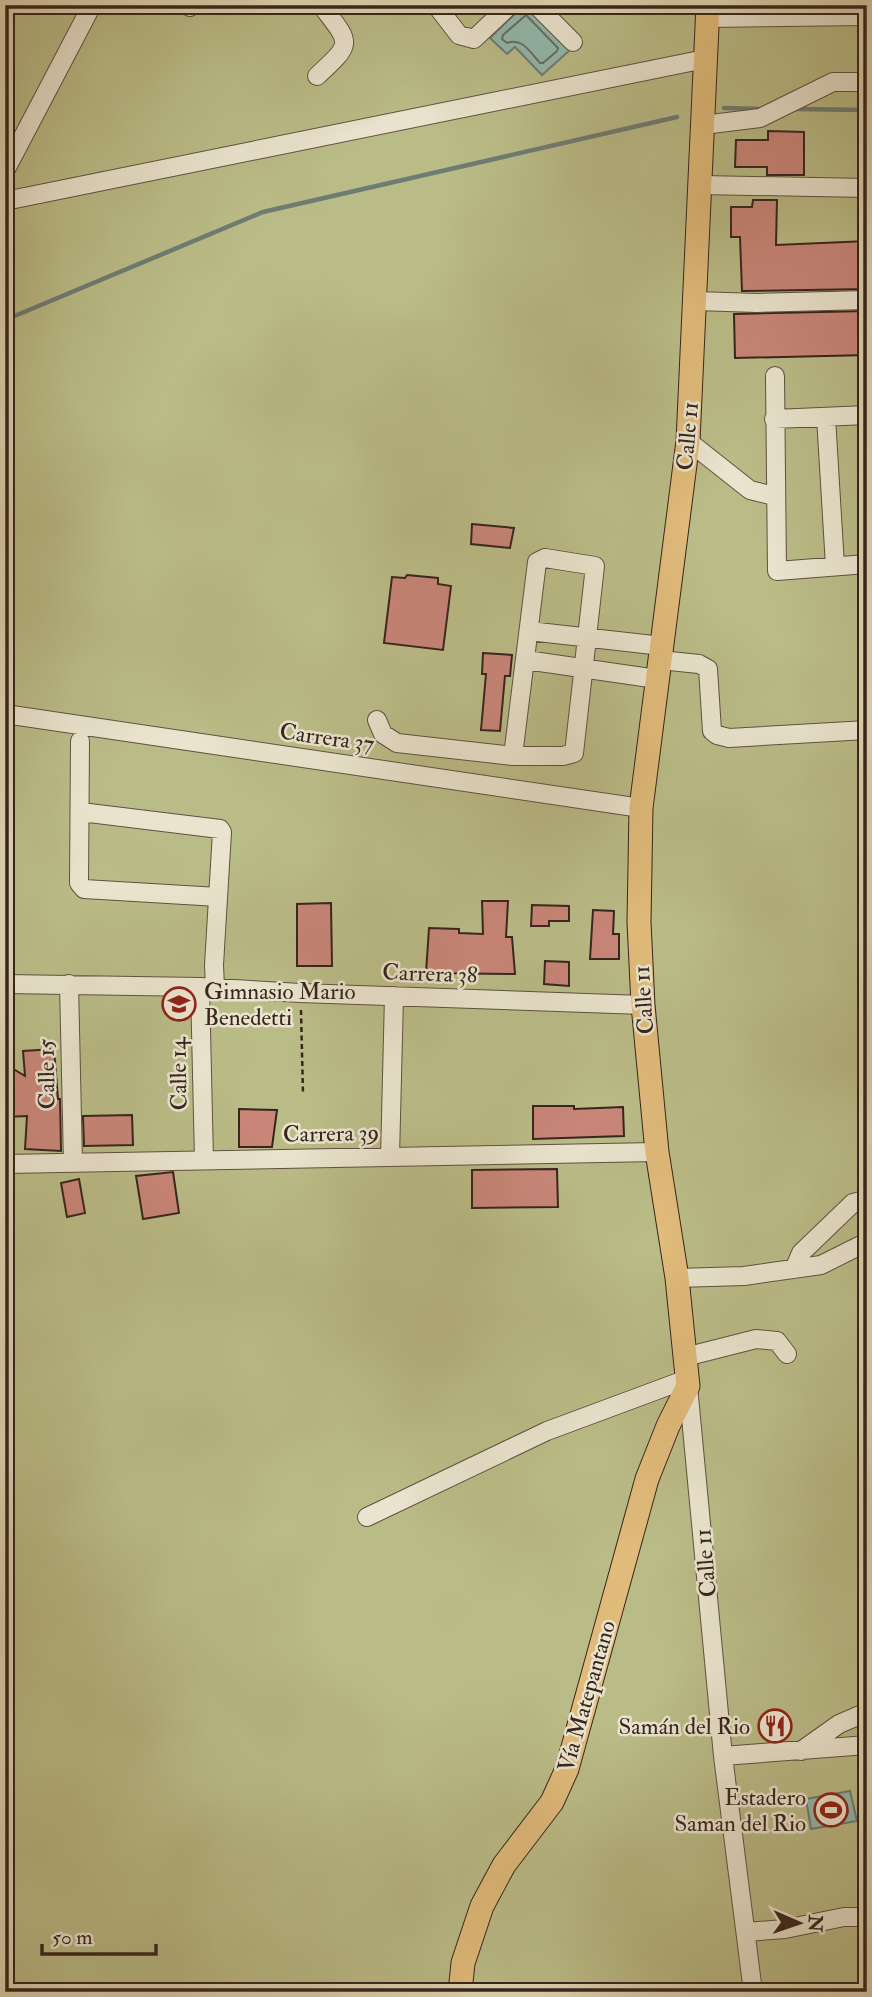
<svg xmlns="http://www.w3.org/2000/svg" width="872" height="1997" font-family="'IM FELL Double Pica',serif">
  <rect width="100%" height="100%" fill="#dfd6b3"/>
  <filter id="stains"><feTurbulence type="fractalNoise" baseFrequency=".00286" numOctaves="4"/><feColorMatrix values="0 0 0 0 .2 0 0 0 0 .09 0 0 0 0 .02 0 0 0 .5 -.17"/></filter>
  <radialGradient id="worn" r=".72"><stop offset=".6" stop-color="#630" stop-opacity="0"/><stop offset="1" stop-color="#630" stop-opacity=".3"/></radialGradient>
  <path fill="#babc87" stroke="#787052" stroke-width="2" d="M5 5H867V1992H5Z"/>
  <path fill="#93b9ad" stroke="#6e7d74" stroke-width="2" d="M524 5H527L570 50 542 75 515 47 507 54 490 38Z
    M850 1791 857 1821 811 1829 806 1799Z"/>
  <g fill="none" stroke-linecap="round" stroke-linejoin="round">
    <path stroke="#656e66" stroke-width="2" d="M526 15 558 48 557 51 543 63H540C530 52 522 37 507 43L502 39 503 35Z
      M843 1800 848 1812 847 1815 817 1819 816 1805Z"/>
    <path stroke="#6e7d74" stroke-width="4.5" d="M724 108 762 109
      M795 109 867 110
      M5 320 263 212 677 117"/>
  </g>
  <path fill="#c98679" stroke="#37241e" stroke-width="2" d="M768 131 804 132V175H767V167H735L736 140H768Z
    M753 200H777L776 245 867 241V289L742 291 740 237H731V207H752Z
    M867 311V355L735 358 734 314Z
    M472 524 514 528 510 548 471 544Z
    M407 575 438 578V584L451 586 443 650 384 643 392 577 405 578Z
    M483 653 512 655 510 676H505L500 731 481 730 486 674H482Z
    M482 901H508L506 937H512L515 974 426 973 429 928 459 929V933L483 934Z
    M331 903 332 966H297V904Z
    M532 905 569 906V921H549V926H531Z
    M593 910 614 911 613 934H619V959H590Z
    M545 961 569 962V986L544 984Z
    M54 1049 58 1099H60L61 1151 25 1149 27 1116 5 1117V1064L25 1076 23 1051Z
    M533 1106H574V1109L623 1107 624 1136 533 1139Z
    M239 1109 277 1110 272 1147H239Z
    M132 1115 133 1145 84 1146 83 1116Z
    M557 1169 558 1207 472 1208V1170Z
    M173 1172 179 1213 143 1219 136 1176Z
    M79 1179 85 1213 67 1217 61 1183Z"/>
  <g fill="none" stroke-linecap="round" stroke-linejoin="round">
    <defs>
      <path id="minor" d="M436 5 459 35 474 39 510 5
        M536 5 573 42
        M190 7 191 5
        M707 18 867 16
        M317 76C354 42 351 44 321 5
        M703 125 760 118 833 82H867
        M5 171 92 5
        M701 185 867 188
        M5 201 705 59
        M696 301 757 303 867 300
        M775 376 777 571 867 564
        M826 417 835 566
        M774 419 867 415
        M688 441 750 490 774 496
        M545 558 595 566 574 753 563 756H513L537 562Z
        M529 631 662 646
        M526 660 657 679
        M660 660 699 664 708 669 712 731 717 735 729 738 867 730
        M5 714 641 808
        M377 720 383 734 397 743 513 756
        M80 741 79 883 84 889 218 897
        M81 812 220 829 222 832 214 965 215 988
        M5 984 200 987 300 993 643 1005
        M69 984 73 1163
        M200 987 204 1160
        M390 1157 394 996
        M5 1164 657 1152
        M794 1269 801 1253 853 1203 861 1201 867 1205
        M677 1278 744 1276 821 1265 867 1242
        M685 1357 756 1339 777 1341 787 1354
        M688 1386 723 1756 753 1992
        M367 1517 547 1431 687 1379
        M801 1751 839 1724 867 1712
        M723 1756 867 1745
        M746 1932 785 1929 844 1917H867"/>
      <path id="major" d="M460 1992 463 1963 482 1906 504 1865 552 1802 567 1769 647 1479 668 1426 688 1386 677 1278 657 1152 643 1005 639 922 641 808 688 441 708 5"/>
    </defs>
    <use href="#minor" stroke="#615043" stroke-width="20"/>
    <use href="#major" stroke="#37241e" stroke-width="25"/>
    <path stroke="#37241e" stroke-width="2.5" stroke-dasharray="5 3.5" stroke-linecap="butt" d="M301 1010 303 1094"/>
    <use href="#minor" stroke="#eae4ce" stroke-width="18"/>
    <use href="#major" stroke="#e0bb7a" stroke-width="23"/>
  </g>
  <defs>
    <symbol id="school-ring" viewBox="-11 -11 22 22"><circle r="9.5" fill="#eae4ce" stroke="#8f2418" stroke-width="1.5"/><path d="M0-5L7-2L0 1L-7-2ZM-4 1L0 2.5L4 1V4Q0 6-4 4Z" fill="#8f2418"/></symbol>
    <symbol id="restaurant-ring" viewBox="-11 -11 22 22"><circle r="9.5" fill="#eae4ce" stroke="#8f2418" stroke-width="1.5"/><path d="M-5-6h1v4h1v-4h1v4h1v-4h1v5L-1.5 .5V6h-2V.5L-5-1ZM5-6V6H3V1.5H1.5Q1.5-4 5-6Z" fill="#8f2418"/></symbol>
    <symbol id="stadium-ring" viewBox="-11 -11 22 22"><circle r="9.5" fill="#eae4ce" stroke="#8f2418" stroke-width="1.5"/><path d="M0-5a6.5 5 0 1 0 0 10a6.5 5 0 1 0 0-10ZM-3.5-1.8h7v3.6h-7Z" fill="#8f2418"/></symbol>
  </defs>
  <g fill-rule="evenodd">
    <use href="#school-ring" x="160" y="985" width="38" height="38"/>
    <use href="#restaurant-ring" x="756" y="1707" width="38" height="38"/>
    <use href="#stadium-ring" x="812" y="1791" width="38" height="38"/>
  </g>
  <g text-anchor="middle" stroke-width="5" stroke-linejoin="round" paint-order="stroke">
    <g font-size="23" fill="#37241e" stroke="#eae4ce">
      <text transform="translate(687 436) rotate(-85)" y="8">Calle 11</text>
      <text transform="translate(327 737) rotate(8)" y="8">Carrera 37</text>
      <text transform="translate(430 973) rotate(2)" y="8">Carrera 38</text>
      <text transform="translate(643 1000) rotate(-94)" y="8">Calle 11</text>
      <text transform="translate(46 1074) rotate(-91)" y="8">Calle 15</text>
      <text transform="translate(178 1074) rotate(-91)" y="8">Calle 14</text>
      <text transform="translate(331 1133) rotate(-1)" y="8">Carrera 39</text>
      <text transform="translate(705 1563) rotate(-95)" y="8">Calle 11</text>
      <text transform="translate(586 1696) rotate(-74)" y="8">Vía Matepantano</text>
    </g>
    <g font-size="23" fill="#37241e" stroke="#eae4ce" text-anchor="end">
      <text x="204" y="999" text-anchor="start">Gimnasio Mario<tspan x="204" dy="26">Benedetti</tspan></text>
      <text x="750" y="1734">Samán del Rio</text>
      <text x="806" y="1805">Estadero<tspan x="806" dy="26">Saman del Rio</tspan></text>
    </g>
  </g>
  <rect width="872" height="1997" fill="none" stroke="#dfd6b3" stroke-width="28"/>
  <rect x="7" y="7" width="858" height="1983" fill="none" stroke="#37241e" stroke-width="3.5"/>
  <rect x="14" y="14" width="844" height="1969" fill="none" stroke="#37241e" stroke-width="2"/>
  <g transform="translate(799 1923) rotate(92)" stroke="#eae4ce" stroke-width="5" paint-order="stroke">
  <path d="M0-5L12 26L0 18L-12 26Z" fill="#37241e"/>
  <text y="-10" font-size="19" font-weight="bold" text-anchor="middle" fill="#37241e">N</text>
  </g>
  <path d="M42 1944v10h114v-10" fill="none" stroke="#37241e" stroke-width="3.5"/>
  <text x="52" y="1944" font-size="21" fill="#37241e" stroke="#eae4ce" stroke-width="5" paint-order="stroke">50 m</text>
  <rect width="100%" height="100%" filter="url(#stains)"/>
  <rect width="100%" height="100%" fill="url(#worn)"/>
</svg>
